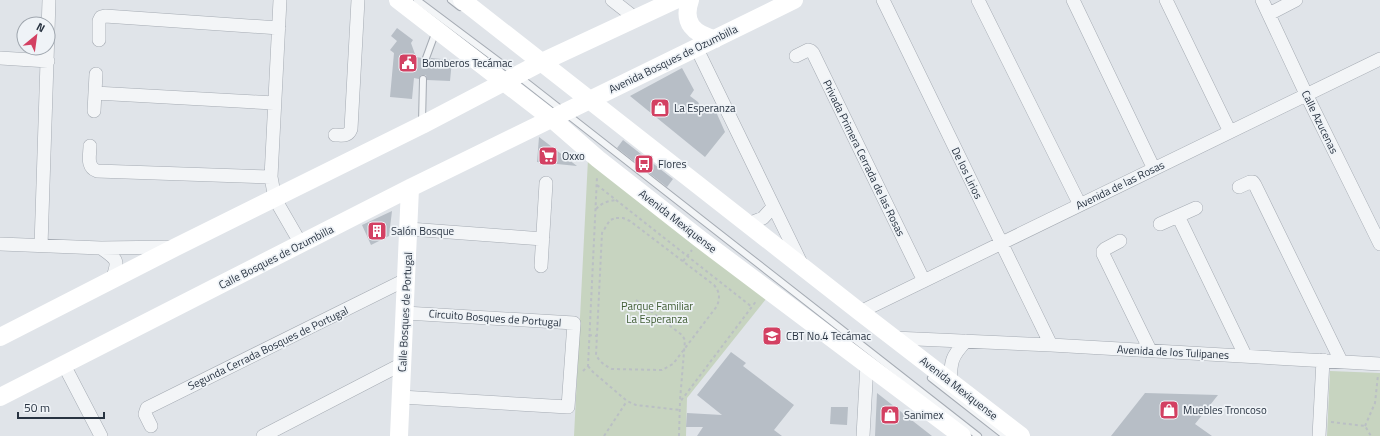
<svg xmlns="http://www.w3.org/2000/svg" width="1380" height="436" font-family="'Titillium Web',sans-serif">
  <rect width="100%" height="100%" fill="#e0e4e9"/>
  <path fill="#c7d4c0" d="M588 159 766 299 687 398 686 436H574Z
    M1330 371 1380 373V436H1327Z"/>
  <path fill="#b7bec6" d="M397 28 413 40 411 43 416 57 422 58 424 62H429L431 58 452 60 450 81 427 80 426 75H421L419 79 414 78 412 99 390 97 394 53 390 50 397 41 391 36Z
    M682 68 694 90 690 96 698 102 702 110 713 105 725 132 705 157 630 96Z
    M539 137 577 166 537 162Z
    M623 140 673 179 667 187 617 148Z
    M392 211 389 236 371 245 362 225Z
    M731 352 746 363 743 366 794 405 774 430 782 436H697L703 427H686L687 413 722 415 697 395Z
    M877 393 932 436H875Z
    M1145 393 1218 395 1195 424 1212 436H1111Z
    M831 407H848L847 425 830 424Z"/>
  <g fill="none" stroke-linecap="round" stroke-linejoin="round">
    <defs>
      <path id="lane" d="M417 0 517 75 978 436
        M451 0 460 7
        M426 58 436 31
        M422 122 423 79
        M931 378 1005 436"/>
      <path id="street" d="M280 0 271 177 275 199 301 244
        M612 0 635 18
        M883 0 1051 345
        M978 0 1080 205
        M1073 0 1154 169
        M1166 0 1230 132
        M1262 0 1306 94 1380 244
        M1269 14 1296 0
        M99 40V21L101 17 105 16 279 28
        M696 47 801 263
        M796 56 808 50 811 51 813 53 924 281
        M0 58 48 61
        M95 93 274 103
        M94 111 96 74
        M335 135C342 135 348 137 351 129L358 0
        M90 146C90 155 86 167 97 171L271 177
        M1239 187 1250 182H1253L1255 185 1341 361
        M1178 216 1245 355
        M748 224 763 218 773 207
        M1160 224 1196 208
        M409 229 543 239
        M1120 241 1105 249 1103 251V254L1150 350
        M0 244 101 248 174 247
        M41 246 49 0
        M101 248C118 260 119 260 112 280
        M541 266 546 183
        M860 312 1380 59
        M894 338 1051 345 1380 364
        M64 365 101 436
        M950 382C951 361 951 357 966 341
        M401 397 568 407 574 323 405 313
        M151 426 145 414 147 408 405 280
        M263 436 402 364
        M863 436 867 364
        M1319 436 1323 360"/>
    </defs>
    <use href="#lane" stroke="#a5abb3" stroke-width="8"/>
    <use href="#street" stroke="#a5abb3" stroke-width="14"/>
    <path stroke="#babfc4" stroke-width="2" stroke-dasharray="3 3" stroke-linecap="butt" d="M597 185 752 307
      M596 209C602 203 607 201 616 200
      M616 218H623L630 221 714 285C720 292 720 298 717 306L673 364 662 370 612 369C604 365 600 362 596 355L602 233 610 220Z
      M683 261 692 250
      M636 300 682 335 685 340 680 400
      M589 335 597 336
      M588 366 593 372 627 401 636 405 680 410
      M583 371 588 366 597 177
      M1331 422 1365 426 1371 436
      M1365 426 1375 403 1378 375
      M604 436 627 401
      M679 436 680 402 757 300"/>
    <use href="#lane" stroke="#f3f5f7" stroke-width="6"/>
    <use href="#street" stroke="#f3f5f7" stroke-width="13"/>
    <path stroke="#fff" stroke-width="18" d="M398 0 552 119 598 159 700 239 962 436
      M462 0 860 312 1021 436
      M690 0C682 23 694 34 715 39
      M0 337 176 247 422 125 542 62 675 0
      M0 397 410 188 794 0
      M399 436 410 188"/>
  </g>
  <defs>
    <symbol id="civic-square" viewBox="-11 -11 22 22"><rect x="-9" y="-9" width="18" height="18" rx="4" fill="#d34062" stroke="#eff3f7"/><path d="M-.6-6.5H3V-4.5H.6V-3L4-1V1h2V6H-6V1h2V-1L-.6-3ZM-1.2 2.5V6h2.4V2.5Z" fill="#fff"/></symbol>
    <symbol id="shop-square" viewBox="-11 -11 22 22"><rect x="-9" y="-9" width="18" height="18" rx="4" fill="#d34062" stroke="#eff3f7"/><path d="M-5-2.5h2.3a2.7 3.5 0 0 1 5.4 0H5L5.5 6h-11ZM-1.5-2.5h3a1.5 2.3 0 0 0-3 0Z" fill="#fff"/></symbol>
    <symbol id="supermarket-square" viewBox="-11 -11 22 22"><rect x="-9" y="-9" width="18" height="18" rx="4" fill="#d34062" stroke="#eff3f7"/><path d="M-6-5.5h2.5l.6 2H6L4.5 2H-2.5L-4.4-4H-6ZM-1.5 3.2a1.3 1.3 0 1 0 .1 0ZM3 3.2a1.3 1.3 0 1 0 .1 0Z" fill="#fff"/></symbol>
    <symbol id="bus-square" viewBox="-11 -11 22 22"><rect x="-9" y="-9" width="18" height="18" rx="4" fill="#d34062" stroke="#eff3f7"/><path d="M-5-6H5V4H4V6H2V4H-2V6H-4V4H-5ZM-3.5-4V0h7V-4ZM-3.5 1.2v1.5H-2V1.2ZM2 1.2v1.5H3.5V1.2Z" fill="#fff"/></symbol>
    <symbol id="building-square" viewBox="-11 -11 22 22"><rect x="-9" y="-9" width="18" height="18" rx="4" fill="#d34062" stroke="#eff3f7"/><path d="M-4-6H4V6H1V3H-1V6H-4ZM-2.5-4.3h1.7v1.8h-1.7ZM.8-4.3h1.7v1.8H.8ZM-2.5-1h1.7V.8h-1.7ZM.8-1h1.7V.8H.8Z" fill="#fff"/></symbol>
    <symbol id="school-square" viewBox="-11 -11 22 22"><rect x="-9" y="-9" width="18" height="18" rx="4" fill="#d34062" stroke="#eff3f7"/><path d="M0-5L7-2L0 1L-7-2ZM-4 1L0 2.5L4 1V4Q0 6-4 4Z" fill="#fff"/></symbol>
  </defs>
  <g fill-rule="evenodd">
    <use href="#civic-square" x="397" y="52" width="22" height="22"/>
    <use href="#shop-square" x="649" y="97" width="22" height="22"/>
    <use href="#supermarket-square" x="537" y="145" width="22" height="22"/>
    <use href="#bus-square" x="633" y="153" width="22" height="22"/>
    <use href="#building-square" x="366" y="220" width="22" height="22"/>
    <use href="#school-square" x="761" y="325" width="22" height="22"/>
    <use href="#shop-square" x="1158" y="399" width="22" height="22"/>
    <use href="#shop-square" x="879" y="404" width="22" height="22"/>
  </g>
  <g text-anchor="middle" stroke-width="3.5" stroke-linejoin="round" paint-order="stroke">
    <g font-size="11" fill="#283341" stroke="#eff3f7">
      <text transform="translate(673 59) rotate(-26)" y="4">Avenida Bosques de Ozumbilla</text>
      <text transform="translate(1320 122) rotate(64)" y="4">Calle Azucenas</text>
      <text transform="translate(864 158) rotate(64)" y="4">Privada Primera Cerrada de las Rosas</text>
      <text transform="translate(967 173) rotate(64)" y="4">De los Lirios</text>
      <text transform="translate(1120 185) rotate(-26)" y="4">Avenida de las Rosas</text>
      <text transform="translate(678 221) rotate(38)" y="4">Avenida Mexiquense</text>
      <text transform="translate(276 257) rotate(-27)" y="4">Calle Bosques de Ozumbilla</text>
      <text transform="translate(405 312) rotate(-87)" y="4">Calle Bosques de Portugal</text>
      <text transform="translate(495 318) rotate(4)" y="4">Circuito Bosques de Portugal</text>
      <text transform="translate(268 348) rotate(-26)" y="4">Segunda Cerrada Bosques de Portugal</text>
      <text transform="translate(1173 352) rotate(3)" y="4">Avenida de los Tulipanes</text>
      <text transform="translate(959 388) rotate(38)" y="4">Avenida Mexiquense</text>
    </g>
    <g font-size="11" fill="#283341" stroke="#eff3f7" text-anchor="start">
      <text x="422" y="67">Bomberos Tecámac</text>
      <text x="674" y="112">La Esperanza</text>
      <text x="562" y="160">Oxxo</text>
      <text x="658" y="168">Flores</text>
      <text x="391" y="235">Salón Bosque</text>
      <text x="786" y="340">CBT No.4 Tecámac</text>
      <text x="1183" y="414">Muebles Troncoso</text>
      <text x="904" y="419">Sanimex</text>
    </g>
    <g font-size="11" fill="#405d34" stroke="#eff3f7">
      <text x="657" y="310">Parque Familiar<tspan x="657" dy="13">La Esperanza</tspan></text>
    </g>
  </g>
  <g transform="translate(36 36) rotate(29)"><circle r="19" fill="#eff3f7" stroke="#9fa6ae"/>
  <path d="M0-3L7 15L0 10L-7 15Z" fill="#d34062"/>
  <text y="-6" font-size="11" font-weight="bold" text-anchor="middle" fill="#283341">N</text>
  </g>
  <path d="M18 412v6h86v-6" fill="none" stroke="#283341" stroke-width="2"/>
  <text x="24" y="412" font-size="12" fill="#283341" stroke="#eff3f7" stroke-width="3" paint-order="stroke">50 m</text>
</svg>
